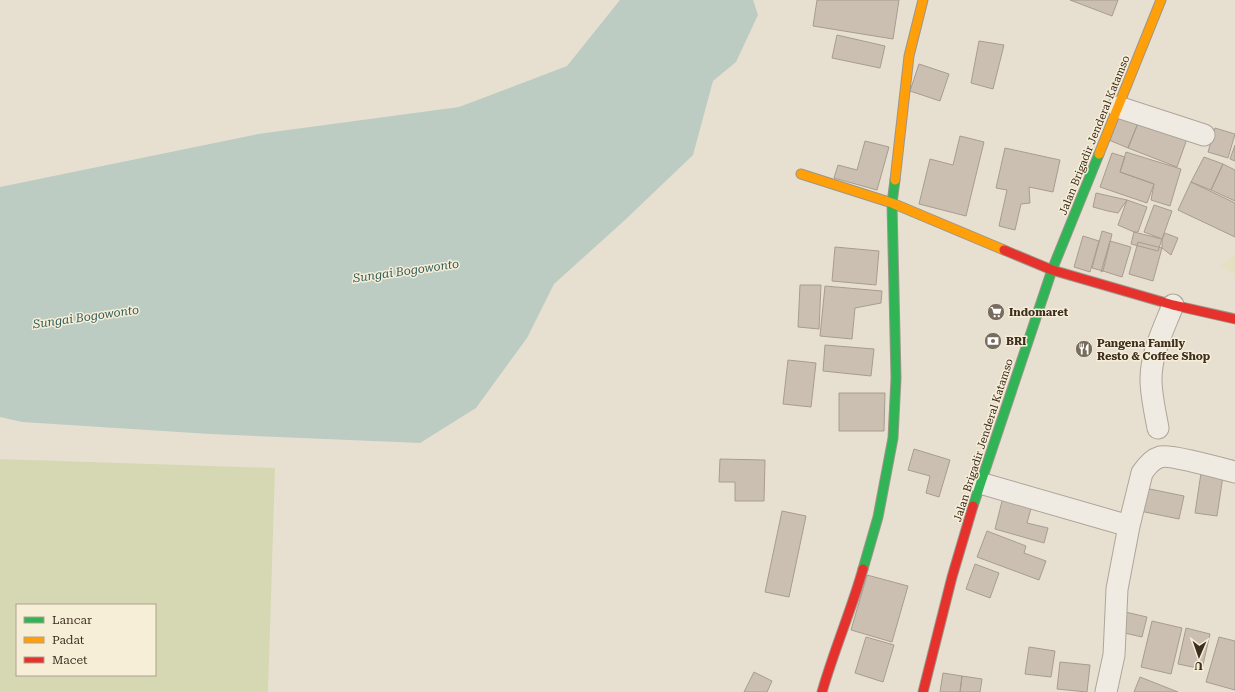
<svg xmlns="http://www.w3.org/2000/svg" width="1235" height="692" font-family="'Roboto Serif',serif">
  <rect width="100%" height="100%" fill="#e7e0d1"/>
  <path fill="#e6dfc2" d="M1235 255V275L1220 265Z"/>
  <path fill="#d6d7b3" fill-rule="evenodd" d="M0 459 275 468 268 692H0ZM17 605H155V675H17Z"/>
  <path fill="#bcccc2" d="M620 0H753L758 15 736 62 713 81 693 155 625 220 554 284 527 338 476 408 420 443 210 434 22 422 0 417V187L258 134 459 107 567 66Z"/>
  <path fill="#cbbfb2" stroke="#a89c90" d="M817 0H899L893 39 813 26Z
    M1070 0H1118L1112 16Z
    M837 35 885 46 880 68 832 58Z
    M979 41 1004 45 993 89 971 83Z
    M919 64 949 74 940 101 910 91Z
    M1121 111 1140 118 1128 148 1109 140Z
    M1140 118 1188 136 1177 167 1128 148Z
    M1215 128 1235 134 1228 158 1208 152Z
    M960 136 984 142 966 216 919 204 930 159 953 165Z
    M865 141 889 147 877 190 834 178 838 165 857 170Z
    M1235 145V161L1230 159Z
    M1005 148 1060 160 1053 192 1029 187 1030 203 1021 204 1015 230 999 226 1007 190 996 188Z
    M1126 152 1181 169 1170 206 1151 200 1154 184 1120 172Z
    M1112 153 1125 157 1120 172 1154 184 1147 203 1100 187Z
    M1204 157 1223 164 1211 190 1191 182Z
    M1223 164 1235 170V201L1211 190Z
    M1191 182 1235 203V237L1178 210Z
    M1096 193 1127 200 1118 213 1108 211 1093 207Z
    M1127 200 1147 207 1138 232H1134L1118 225Z
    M1154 205 1172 211 1162 239 1144 232Z
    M1102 231 1112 234 1103 271 1092 268Z
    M1134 232 1162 239 1158 251 1131 244Z
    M1165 233 1178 238 1171 255 1162 248V239Z
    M1083 236 1099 241 1090 272 1074 267Z
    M1110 241 1131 247 1122 277 1103 271 1101 272Z
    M1138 242 1162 248 1153 281 1129 274Z
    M835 247 879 251 876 285 832 281Z
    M800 285H821L819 329 798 327Z
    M825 286 882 291 881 303 855 308 852 339 820 336Z
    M825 345 874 349 871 376 823 371Z
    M788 360 816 363 811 407 783 404Z
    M839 393H885L884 431H839Z
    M914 449 950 460 939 497 926 493 930 476 908 470Z
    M720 459 765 460 764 501H735V482H719Z
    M1201 473 1223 476 1217 516 1195 513Z
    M1145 488 1184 496 1179 519 1140 511Z
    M1003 497 1032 505 1027 523 1048 528 1044 543 995 529Z
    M782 511 806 516 789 597 765 592Z
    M987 531 1026 546 1024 553 1046 561 1039 580 977 557Z
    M975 564 999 573 990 598 966 589Z
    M867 575 908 586 892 642 851 630Z
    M1121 611 1147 617 1142 637 1116 631Z
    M1152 621 1182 628 1171 674 1141 667Z
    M1186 628 1210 634 1202 669 1178 664Z
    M866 637 894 645 883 682 855 673Z
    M1219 637 1235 641V690L1206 682Z
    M1029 647 1055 651 1051 677 1025 674Z
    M1060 662 1090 665 1087 692 1057 689Z
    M754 672 772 681 767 692H744Z
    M943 673 962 676 960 692H940Z
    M962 676 982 679 980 692H960Z
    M1140 677 1178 692H1134Z"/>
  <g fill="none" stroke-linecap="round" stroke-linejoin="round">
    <defs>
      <path id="street" d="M1118 107 1204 135
        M1158 428C1155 412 1151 395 1151 379 1151 353 1164 328 1173 305
        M980 483 1129 526
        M1106 692 1114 655 1117 589 1129 526 1142 473C1146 467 1153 459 1160 457 1169 454 1223 469 1235 472"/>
      <path id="fast" d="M973 506 1052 270 1099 154
        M863 569 878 517 893 438 896 378 892 203 895 180"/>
      <path id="slow" d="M1099 154 1161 0
        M801 174 892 203 1004 250
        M895 180 909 56 923 0"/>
      <path id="jam" d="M1004 250 1052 270 1173 305 1235 319
        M822 692C834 650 851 611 863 569
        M923 692 952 577 973 506"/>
    </defs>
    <use href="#street" stroke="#ada599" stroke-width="23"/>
    <use href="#fast" stroke="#9c958a" stroke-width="11"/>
    <use href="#slow" stroke="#9c958a" stroke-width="11"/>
    <use href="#jam" stroke="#9c958a" stroke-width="11"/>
    <use href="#street" stroke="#efebe3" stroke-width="21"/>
    <use href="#fast" stroke="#30b455" stroke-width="9"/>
    <use href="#slow" stroke="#ff9f0a" stroke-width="9"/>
    <use href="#jam" stroke="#e5322d" stroke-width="9"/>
  </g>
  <defs>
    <symbol id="supermarket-disc" viewBox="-11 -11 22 22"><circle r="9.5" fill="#786c5e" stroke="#f7eed8"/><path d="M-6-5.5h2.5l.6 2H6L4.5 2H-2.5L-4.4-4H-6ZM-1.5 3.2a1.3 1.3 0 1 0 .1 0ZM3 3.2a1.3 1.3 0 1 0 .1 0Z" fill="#fff"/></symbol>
    <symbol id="bank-disc" viewBox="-11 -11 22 22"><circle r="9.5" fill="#786c5e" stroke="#f7eed8"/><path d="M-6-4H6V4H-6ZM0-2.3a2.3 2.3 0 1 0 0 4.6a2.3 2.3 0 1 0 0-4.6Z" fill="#fff"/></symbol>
    <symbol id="restaurant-disc" viewBox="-11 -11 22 22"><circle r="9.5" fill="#786c5e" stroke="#f7eed8"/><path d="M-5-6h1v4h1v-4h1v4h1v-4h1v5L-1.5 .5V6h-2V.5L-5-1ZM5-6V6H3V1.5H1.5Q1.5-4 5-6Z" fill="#fff"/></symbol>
  </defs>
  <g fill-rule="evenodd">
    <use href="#supermarket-disc" x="986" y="302" width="20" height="20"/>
    <use href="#bank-disc" x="983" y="331" width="20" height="20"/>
    <use href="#restaurant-disc" x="1074" y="339" width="20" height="20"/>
  </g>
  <g text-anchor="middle" stroke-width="3" stroke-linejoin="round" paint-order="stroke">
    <g font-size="11" fill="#3d2e20" stroke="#f7eed8">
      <text transform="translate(1094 135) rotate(-68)" y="4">Jalan Brigadir Jenderal Katamso</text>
      <text transform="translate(983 440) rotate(-72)" y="4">Jalan Brigadir Jenderal Katamso</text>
    </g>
    <g font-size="11" font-weight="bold" fill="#3d2e20" stroke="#f7eed8" text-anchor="start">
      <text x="1009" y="316">Indomaret</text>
      <text x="1006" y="345">BRI</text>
      <text x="1097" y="347">Pangena Family<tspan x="1097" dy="13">Resto &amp; Coffee Shop</tspan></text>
    </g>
    <g font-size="12" font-style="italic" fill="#2f5d5a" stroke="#f7eed8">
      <text transform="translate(406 271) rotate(-8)" y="4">Sungai Bogowonto</text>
      <text transform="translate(86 317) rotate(-8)" y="4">Sungai Bogowonto</text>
    </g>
  </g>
  <rect x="16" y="604" width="140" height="72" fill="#f7eed8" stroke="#ada18e"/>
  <rect x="24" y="617" width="20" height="6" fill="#30b455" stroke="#ada18e"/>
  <text x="52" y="624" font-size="12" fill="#3d2e20">Lancar</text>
  <rect x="24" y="637" width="20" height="6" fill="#ff9f0a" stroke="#ada18e"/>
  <text x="52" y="644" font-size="12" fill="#3d2e20">Padat</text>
  <rect x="24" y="657" width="20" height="6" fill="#e5322d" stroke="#ada18e"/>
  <text x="52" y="664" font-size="12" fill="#3d2e20">Macet</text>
  <g transform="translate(1199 656) rotate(182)" stroke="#f7eed8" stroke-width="3" paint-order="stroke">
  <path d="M0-3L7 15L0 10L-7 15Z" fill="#3d2e20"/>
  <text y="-6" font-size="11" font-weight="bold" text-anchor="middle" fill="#3d2e20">U</text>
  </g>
</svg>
